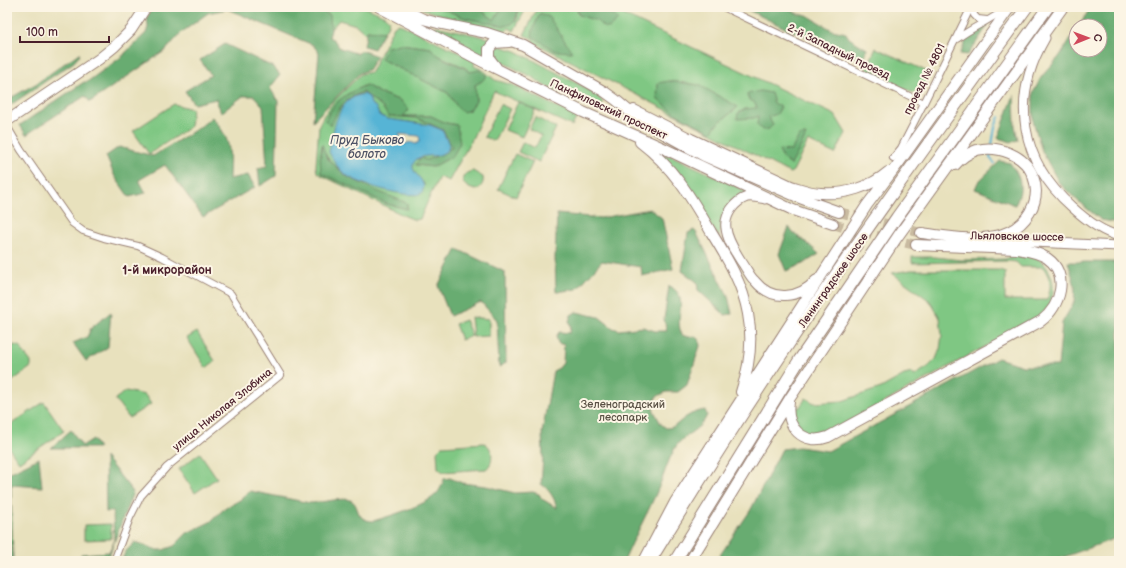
<svg xmlns="http://www.w3.org/2000/svg" width="1126" height="568" font-family="'Balsamiq Sans',sans-serif">
  <rect width="100%" height="100%" fill="#fcf5e5"/>
  <filter id="ink" filterUnits="userSpaceOnUse"><feTurbulence type="fractalNoise" baseFrequency=".025" numOctaves="2"/><feDisplacementMap in="SourceGraphic" scale="8" xChannelSelector="R" yChannelSelector="G"/><feConvolveMatrix kernelMatrix="1 2 1 2 8 2 1 2 1" color-interpolation-filters="sRGB"/></filter>
  <filter id="wash" filterUnits="userSpaceOnUse"><feTurbulence type="fractalNoise" baseFrequency=".012" numOctaves="4" result="noise"/><feDisplacementMap in="SourceGraphic" scale="16" xChannelSelector="R" yChannelSelector="G"/><feGaussianBlur stdDeviation="0.9" result="paint"/><feColorMatrix in="noise" values="0 0 0 0 0 0 0 0 0 0 0 0 0 0 0 0 0 1.4 0 .05"/><feComposite in="paint" operator="in"/></filter>
  <g filter="url(#wash)">
    <rect width="100%" height="100%" fill="#e8e1bd"/>
    <path fill="#7fc783" stroke="#647357" fill-rule="evenodd" d="M302 7H365L385 16 389 20 388 25 384 32 367 30 366 34 356 25 339 20 331 29 317 9 308 10Z
      M419 7H439L465 18 479 21 517 20 519 7H527L514 31 509 28 506 31 471 24 425 10Z
      M477 7H502L494 20Z
      M538 7H576L579 15 597 21 603 27 607 11 598 7H607L835 115 846 133 835 154 808 141 793 171 790 173 533 42V39L524 35ZM669 81 699 85 737 108 717 124 710 132 676 114Z
      M398 24 402 25 475 60 474 66 483 70 495 80 513 85 577 117 572 126 494 91 472 139 449 181 439 177 431 194 420 219 415 220 405 216 321 175 317 172 316 166 319 125 324 115 335 100 361 74 371 72 394 26ZM400 44 431 48 435 54 464 67 482 81 475 85 476 101 458 108 448 93 381 59ZM366 85 380 93 401 101 403 116H431L446 123 457 125 453 156 433 167 416 165 420 158 427 160 444 153 452 147 443 130 426 122 415 118 388 116 383 108 363 92C344 99 339 107 331 125L325 121C334 100 346 94 366 85ZM364 94 369 97 371 104 376 107 379 115 388 119 430 125 439 155C431 155 408 156 413 170 415 175 421 180 425 185L347 101ZM322 146C329 174 381 195 407 203V209L387 204 321 173Z
      M436 26 493 39 485 44V58L434 30V27Z
      M500 46 516 51 588 89 600 98 603 103 600 108H594L582 104 543 85 534 78 494 58 493 50 495 47Z
      M876 48 930 73C926 84 926 92 913 93L866 70Z
      M518 102 535 110 522 137 505 130Z
      M174 104 192 109 190 127 149 154 133 131Z
      M500 104 510 109 494 141 484 137Z
      M535 117 556 128 539 162 518 152 523 142 535 148 541 136 529 129Z
      M660 153 672 156 748 192C726 207 723 211 719 238Z
      M515 154 533 162 516 197 498 189Z
      M473 171 483 177C484 183 482 186 477 190 462 189 456 174 473 171Z
      M1016 253C1021 254 1027 255 1032 256 1051 263 1058 286 1050 304 1047 309 1042 314 1037 318L827 434 814 435 799 429 792 411 794 406 799 408 806 398 814 403 842 401 881 388 904 375 912 373 914 376 928 367 936 359 940 349 942 335 940 318 930 301 892 273 911 270H1000L1005 272V300H1047C1052 287 1051 278 1043 267H1021L1016 262 1008 261 912 263V257H935L960 260 1006 259Z
      M471 317 489 319V336L473 337Z
      M465 320 472 336 461 340 455 324Z
      M197 332 215 361 206 368 187 338Z
      M14 345 19 346 31 362V367L7 385V350Z
      M126 391 145 395 151 404 129 418 115 399Z
      M44 402 64 431 19 462 7 445V427Z
      M484 443C494 447 494 464 486 469L443 472 438 468 437 451 442 446Z
      M200 453 217 478 195 493 179 469Z
      M111 524V539L84 540V525Z"/>
    <path fill="#67ac71" stroke="#58664e" d="M153 7H302L308 11 317 9 330 15 331 30 329 37 334 40 340 48 358 54 360 50 377 56 368 70 360 73 313 121 319 53 313 45 227 9 208 13 181 33 166 50 90 102 85 96 26 135 20 125 84 82H87L124 55 125 53 146 33 148 27 147 17Z
      M439 7H477L494 20 502 7H519C516 17 517 24 505 26L465 18Z
      M576 7H598L619 19 609 28 603 27 597 21 579 15Z
      M742 7H785L798 14 807 15 832 30 846 33 849 38 867 49 865 57 857 59 817 43 808 37 785 28Z
      M1091 7H1119V223L1101 220 1080 203 1059 183 1042 151 1033 121V93L1042 76 1059 57 1076 30V50H1100V26H1079Z
      M540 13 549 17 572 52 555 51 532 36 533 29Z
      M990 22 968 55 960 54 968 36Z
      M367 30 384 32 374 49 364 46Z
      M225 44 273 67 280 75 270 88 278 101 276 176 260 186 258 168 267 166 263 106 254 96H243L221 113 216 99 194 104 185 91 211 75 200 60Z
      M400 44 431 48C440 61 458 62 470 72L479 70 487 76 482 81 475 85 476 101 470 110 463 112 458 108 448 93 381 59 387 47Z
      M79 53 80 55 74 62 9 106 7 100 37 83Z
      M669 81 699 85 738 107 717 124 711 132 676 114 657 99 658 83Z
      M366 85 380 93 401 101 409 110 403 116H431L446 123 457 125 460 143 453 156 433 167 416 165 420 158 427 160 444 153 452 147 443 130 426 122 415 118 388 116 383 108 363 92C343 99 339 107 331 126L325 121C334 100 346 94 366 85Z
      M760 91 771 93 774 103 781 107 777 114 768 117 773 125 769 129 762 130 757 125 758 116 754 118 737 119 738 113 745 109 757 108 754 102 749 100 747 94Z
      M1014 95 1015 126 1018 140 1011 142 998 138Z
      M212 117C232 140 230 150 229 179L248 175 255 187 203 217 165 165 139 180 146 193 129 197 115 177 106 156 119 147 153 156 200 127Z
      M806 135C802 146 796 155 791 165 785 161 781 158 779 150L791 151 799 136Z
      M322 144 327 158 346 176 377 191 407 203V209L387 204 321 173 320 158Z
      M1000 161 1010 163C1021 178 1024 187 1015 205L975 189 978 182Z
      M650 209 662 218 673 269 642 276 641 267 602 261 577 289 556 292 555 257 557 214 601 218Z
      M789 227 793 233 807 243 819 254 805 263 786 271 779 254Z
      M694 230 696 232 728 296 732 314 725 315 698 290 697 282 682 271 688 233Z
      M457 249 505 272 506 363 499 367 497 320 481 302 450 316 438 286Z
      M1068 262H1119V537L1053 561H716L750 511 782 449 799 447 828 451 998 358 1023 366H1058L1062 323 1074 302 1075 286Z
      M669 286C691 296 673 317 682 335L688 337 694 336 699 340 700 346 687 385 678 392H666L656 397 653 409 661 424 666 428C676 428 678 422 686 417 692 413 698 411 705 410L707 415C702 430 683 434 675 448 667 462 663 479 656 494 646 516 634 538 624 561H121L126 551 135 542 157 550H163L174 546 187 533 210 522 224 509 240 500 250 491 310 503C320 503 343 497 350 500 361 504 353 520 373 521 387 517 426 505 435 495 440 491 442 485 444 479L450 478 462 483 486 486 515 493 533 492 539 494 542 499 557 508C555 499 549 489 541 484L543 458 542 433 553 371 559 368 563 363 564 345 558 343 556 337 559 332 570 333 571 327 569 321 571 315 576 312 599 317 613 328 619 330 643 327 655 331H667L664 319Z
      M111 312 108 347 86 361 73 343 87 337 91 328Z
      M71 430 82 446 93 439 99 448H51Z
      M105 457 133 492 107 561H92L93 557 81 559V554L109 552 114 541 113 511 106 512Z
      M39 458 42 487 11 485 13 561H7V470L11 472Z"/>
    <path fill="#57b4d5" stroke="#506a80" fill-rule="evenodd" d="M364 94 369 97 371 104 376 107 379 115 388 119 430 125 442 130 449 144 448 150C445 152 442 154 439 155 431 157 420 154 415 161 405 173 432 179 421 194 406 198 358 184 346 175 338 169 334 161 329 152 334 130 336 98 364 94ZM399 134 419 136 420 141 416 144 410 142 405 144 403 143Z"/>
    <g fill="none" stroke-linecap="round" stroke-linejoin="round">
      <path stroke="#57b4d5" stroke-width="2" d="M992 145 995 127 999 117
        M991 152 990 158 994 163"/>
    </g>
  </g>
  <g filter="url(#ink)">
    <g fill="none" stroke-linecap="round" stroke-linejoin="round">
      <path stroke="#c8baa0" stroke-width="10" stroke-dasharray="10 5" stroke-linecap="butt" d="M839 212 921 233
        M833 224 855 231 916 245"/>
      <defs>
        <path id="street" d="M723 7 924 103
          M973 7 974 15 978 19 987 20
          M957 39C972 27 990 21 1005 9
          M7 126 21 150 72 223 83 231 104 238 138 246 162 257 231 294 281 375 167 467 141 496 130 518 114 561
          M893 158 901 148 924 103 971 7"/>
        <path id="secondary" d="M1045 38C1010 98 1020 161 1072 207 1085 219 1102 232 1119 236
          M765 199C760 198 753 196 747 197 735 201 724 215 726 228 727 240 735 251 741 261 746 267 749 276 755 281 772 302 799 299 816 280
          M987 240 1119 246"/>
        <path id="primary" d="M379 7 483 62 583 112 661 147 793 210 833 224
          M399 7 423 19 438 23 487 33 523 45 605 92 616 100 641 121 704 156 800 198 839 212
          M496 67 489 58V49L494 43 509 42
          M634 110 691 139 791 186C801 189 811 193 821 193 844 195 871 187 888 172
          M7 121 99 59 115 46 131 30 146 7
          M640 142C673 167 691 197 711 232 727 258 743 284 748 314 753 340 749 368 741 392
          M921 233C947 236 974 242 1000 235 1025 228 1043 202 1033 176 1025 155 998 145 977 150 968 153 961 158 955 165
          M789 402C785 427 803 446 828 437L1041 321C1061 306 1070 274 1047 258 1038 252 1028 251 1017 249L916 245
          M644 561 675 502 867 205 898 164 1010 7
          M690 561 790 398 898 236 1063 7"/>
        <path id="highway" d="M650 561C694 489 739 418 786 348 863 232 945 120 1027 7
          M675 561 800 359 897 217 1048 7"/>
      </defs>
      <use href="#street" stroke="#998074" stroke-width="8"/>
      <use href="#secondary" stroke="#998074" stroke-width="11"/>
      <use href="#primary" stroke="#998074" stroke-width="12"/>
      <use href="#highway" stroke="#998074" stroke-width="13"/>
      <use href="#street" stroke="#fff" stroke-width="6"/>
      <use href="#secondary" stroke="#fff" stroke-width="9"/>
      <use href="#primary" stroke="#fff" stroke-width="10"/>
      <use href="#highway" stroke="#fff" stroke-width="11"/>
    </g>
  </g>
  <g text-anchor="middle" stroke-width="4" stroke-linejoin="round" paint-order="stroke">
    <g font-size="11" fill="#4a1f2b" stroke="#fcf5e5">
      <text transform="translate(839 51) rotate(26)" y="4">2-й Западный проезд</text>
      <text transform="translate(924 79) rotate(-63)" y="4">проезд № 4801</text>
      <text transform="translate(609 109) rotate(25)" y="4">Панфиловский проспект</text>
      <text transform="translate(1017 236) rotate(1)" y="4">Льяловское шоссе</text>
      <text transform="translate(833 280) rotate(-55)" y="4">Ленинградское шоссе</text>
      <text transform="translate(222 409) rotate(-39)" y="4">улица Николая Злобина</text>
    </g>
    <g font-size="11" fill="#5a5145" stroke="#fcf5e5">
      <text x="623" y="408">Зеленоградский<tspan x="623" dy="13">лесопарк</tspan></text>
    </g>
    <g font-size="12" font-style="italic" fill="#4f5366" stroke="#fcf5e5">
      <text x="367" y="144">Пруд Быково<tspan x="367" dy="14">болото</tspan></text>
    </g>
    <g font-size="12" font-weight="bold" fill="#4a1f2b" stroke="#fcf5e5">
      <text x="167" y="274">1-й микрорайон</text>
    </g>
  </g>
  <rect width="1126" height="568" fill="none" stroke="#fcf5e5" stroke-width="24"/>
  <g transform="translate(1088 38) rotate(89)"><circle r="19" fill="#fcf5e5" stroke="#b59f9b"/>
  <path d="M0-3L7 15L0 10L-7 15Z" fill="#d1495b"/>
  <text y="-6" font-size="11" font-weight="bold" text-anchor="middle" fill="#4a1f2b">С</text>
  </g>
  <path d="M20 36v6h89v-6" fill="none" stroke="#4a1f2b" stroke-width="2"/>
  <text x="26" y="36" font-size="12" fill="#4a1f2b" stroke="#fcf5e5" stroke-width="3" paint-order="stroke">100 m</text>
</svg>
